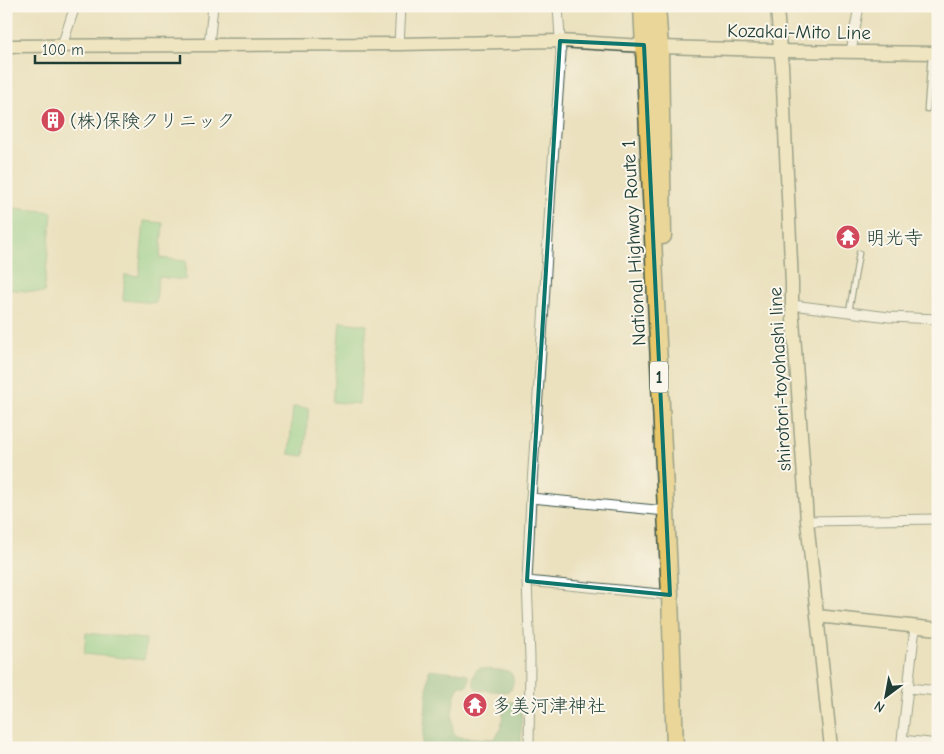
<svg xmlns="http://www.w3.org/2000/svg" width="944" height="754" font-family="'Comic Neue','Klee One',sans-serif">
  <rect width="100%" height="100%" fill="#fbf7ec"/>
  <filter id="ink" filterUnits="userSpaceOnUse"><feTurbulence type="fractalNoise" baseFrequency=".02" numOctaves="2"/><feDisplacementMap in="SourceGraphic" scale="10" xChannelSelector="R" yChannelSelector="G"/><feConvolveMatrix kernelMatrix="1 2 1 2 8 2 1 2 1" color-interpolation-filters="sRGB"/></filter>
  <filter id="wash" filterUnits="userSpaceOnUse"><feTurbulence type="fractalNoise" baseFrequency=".0096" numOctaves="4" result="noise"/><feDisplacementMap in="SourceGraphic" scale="20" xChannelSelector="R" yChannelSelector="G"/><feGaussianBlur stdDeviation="1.12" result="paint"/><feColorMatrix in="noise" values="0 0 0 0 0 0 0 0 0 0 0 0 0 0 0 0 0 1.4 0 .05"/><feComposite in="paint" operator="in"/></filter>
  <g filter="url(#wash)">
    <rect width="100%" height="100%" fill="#ebe1bf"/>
    <path fill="#84d18f" stroke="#528762" d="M14 208 52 212 44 293 6 289Z
      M144 221 163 223 160 258 186 261 185 280 158 277 156 303 123 300 125 275 139 276Z
      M340 322 367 325 359 404 333 402Z
      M293 407 309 408 304 456 289 454Z
      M86 633 146 639 144 660 84 654Z"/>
    <path fill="#6bb37a" stroke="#457857" d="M480 668 508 671C515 674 514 683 511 690L506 692 478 690C471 686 473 676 476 670Z
      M429 669 465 673 469 676V682L467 686H459C453 695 450 723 454 733L459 737 494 739C504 729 502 715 503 701L522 703 521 748H423L422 746Z"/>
  </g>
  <g filter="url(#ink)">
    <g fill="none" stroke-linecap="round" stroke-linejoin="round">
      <defs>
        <path id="lane" d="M927 109 931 54
          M849 312 859 253"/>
        <path id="street" d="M399 44 401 6
          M209 45 213 6
          M62 46 75 6
          M851 52 859 6
          M792 305 889 317 938 319
          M531 498 666 511
          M807 521 938 519
          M527 581 670 595
          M915 627 902 740 938 744
          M908 688 938 691
          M529 748 530 658 527 581 531 498 543 321 551 187 561 54 558 6"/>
        <path id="secondary" d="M777 6 780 50 782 65 792 284V305L807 521 831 748
          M6 46 399 44 560 41 660 47 771 50 788 51 938 53
          M817 616 938 629"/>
        <path id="highway" d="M642 6 670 595 675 748
          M657 6 660 47 663 236"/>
      </defs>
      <use href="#lane" stroke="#3e5649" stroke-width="7"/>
      <use href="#street" stroke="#3e5649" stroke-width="11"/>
      <use href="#secondary" stroke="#3e5649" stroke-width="15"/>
      <use href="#highway" stroke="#3e5649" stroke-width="19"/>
      <use href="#lane" stroke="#fff" stroke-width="4.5"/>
      <use href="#street" stroke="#fff" stroke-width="9"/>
      <use href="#secondary" stroke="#f6e9c3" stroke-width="12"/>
      <use href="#highway" stroke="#e9c769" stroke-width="16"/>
    </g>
  </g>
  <path d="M0 0H944V754H0ZM560 41 644 45 670 595 527 581Z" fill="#ebe1bf" fill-opacity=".55" fill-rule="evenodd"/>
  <path fill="none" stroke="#0f766e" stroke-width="4" stroke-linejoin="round" d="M560 41 644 45 670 595 527 581Z"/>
  <defs>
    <symbol id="building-disc" viewBox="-11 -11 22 22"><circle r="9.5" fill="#d1495b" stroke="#fbf7ec"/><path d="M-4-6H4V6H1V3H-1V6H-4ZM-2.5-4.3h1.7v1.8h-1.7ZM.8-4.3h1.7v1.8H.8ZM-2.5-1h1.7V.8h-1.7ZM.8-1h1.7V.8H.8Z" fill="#fff"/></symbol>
    <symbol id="temple-disc" viewBox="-11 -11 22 22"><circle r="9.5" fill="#d1495b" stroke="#fbf7ec"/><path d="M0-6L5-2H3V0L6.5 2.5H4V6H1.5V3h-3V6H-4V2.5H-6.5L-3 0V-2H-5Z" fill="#fff"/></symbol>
  </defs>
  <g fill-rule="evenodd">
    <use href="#building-disc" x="39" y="106" width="28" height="28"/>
    <use href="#temple-disc" x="834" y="223" width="28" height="28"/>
    <use href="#temple-disc" x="461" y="691" width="28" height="28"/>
  </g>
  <g text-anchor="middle" stroke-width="4" stroke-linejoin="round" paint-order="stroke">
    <rect fill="#fbf7ec" stroke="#61756b" stroke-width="1" x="650" y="361.5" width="18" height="31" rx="4"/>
    <g font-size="18" font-weight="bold" fill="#1f3d34">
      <text x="659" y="383">1</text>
    </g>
    <g font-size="19" fill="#1f3d34" stroke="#fbf7ec">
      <text transform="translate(799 31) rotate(1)" y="7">Kozakai-Mito Line</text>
      <text transform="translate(633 243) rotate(-93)" y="7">National Highway Route 1</text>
      <text transform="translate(779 379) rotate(-93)" y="7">shirotori-toyohashi line</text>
    </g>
    <g font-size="19" fill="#1f3d34" stroke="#fbf7ec" text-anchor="start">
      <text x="70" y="127">(株)保険クリニック</text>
      <text x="866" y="244">明光寺</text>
      <text x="492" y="712">多美河津神社</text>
    </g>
  </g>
  <rect width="944" height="754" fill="none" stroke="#fbf7ec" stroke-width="25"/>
  <g transform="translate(886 696) rotate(212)" stroke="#fbf7ec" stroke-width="4" paint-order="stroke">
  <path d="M0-4L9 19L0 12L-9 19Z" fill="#1f3d34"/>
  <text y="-8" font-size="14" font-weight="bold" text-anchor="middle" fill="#1f3d34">N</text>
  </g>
  <path d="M35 55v8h145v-8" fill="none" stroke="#1f3d34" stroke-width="2.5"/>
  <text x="42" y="55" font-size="15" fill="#1f3d34" stroke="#fbf7ec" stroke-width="4" paint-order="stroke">100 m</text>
</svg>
